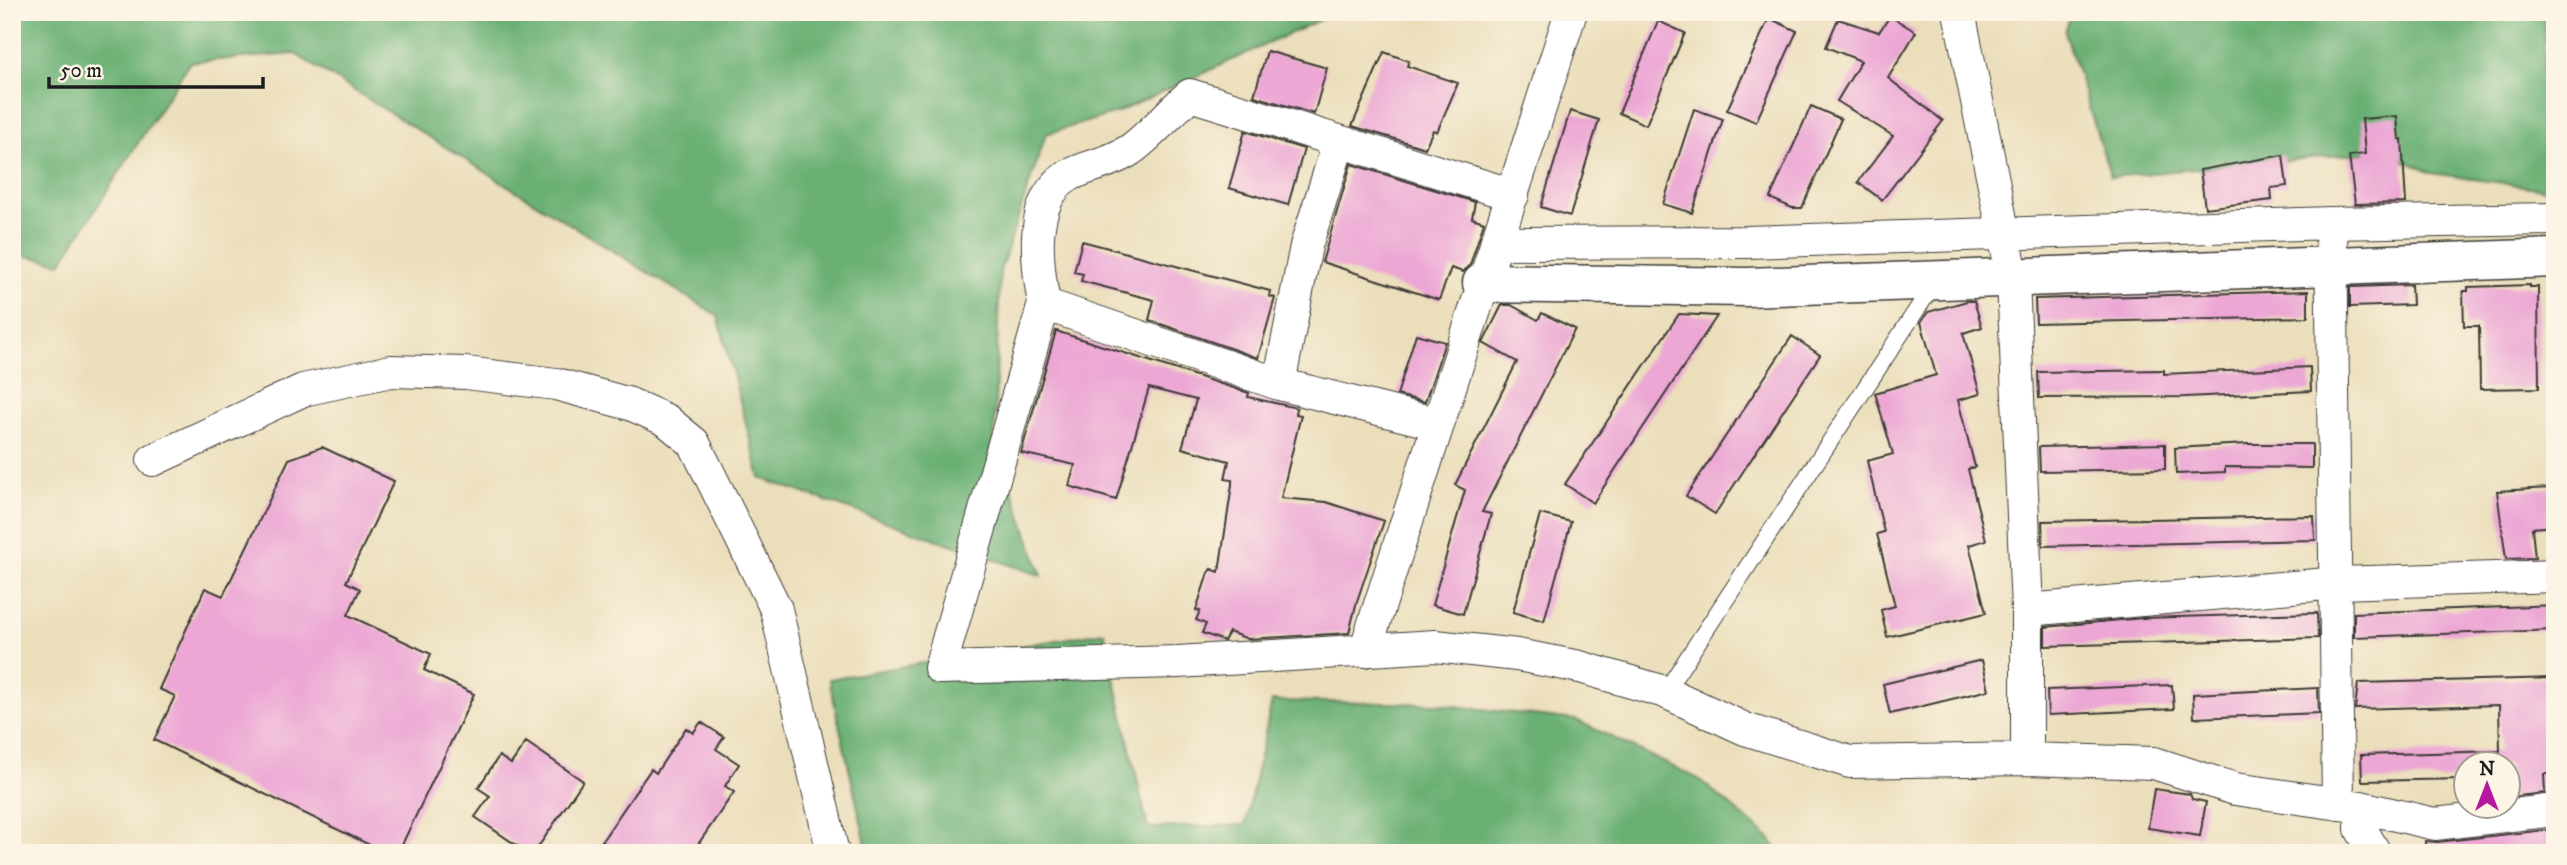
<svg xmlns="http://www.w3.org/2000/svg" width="2567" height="865" font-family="'IM FELL DW Pica',serif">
  <rect width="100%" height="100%" fill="#fcf5e5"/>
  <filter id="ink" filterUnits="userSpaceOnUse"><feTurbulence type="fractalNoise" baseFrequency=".0143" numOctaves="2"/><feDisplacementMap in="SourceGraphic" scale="14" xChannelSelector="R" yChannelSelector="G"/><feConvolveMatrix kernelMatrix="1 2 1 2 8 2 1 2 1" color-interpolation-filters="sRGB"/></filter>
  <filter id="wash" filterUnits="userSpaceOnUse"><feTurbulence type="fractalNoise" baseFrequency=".00686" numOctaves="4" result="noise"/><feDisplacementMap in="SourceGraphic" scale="28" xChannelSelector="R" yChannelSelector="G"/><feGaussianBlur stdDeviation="1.57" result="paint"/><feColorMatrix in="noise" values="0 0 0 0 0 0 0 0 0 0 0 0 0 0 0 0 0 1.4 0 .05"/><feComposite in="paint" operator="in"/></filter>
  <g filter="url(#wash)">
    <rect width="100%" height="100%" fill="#ebdebb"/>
    <path fill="#6ab075" stroke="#436648" stroke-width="2" d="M12 12H1337L1116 113 1046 134 1000 271 994 437 1042 576 760 478 718 316 295 54 190 62 61 263 12 253Z
      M2071 12H2544V189L2431 173 2384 151 2111 177 2065 32Z
      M1104 632 1148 828 1245 825 1272 701 1438 704 1576 720 1699 779 1771 840 1778 853H868L829 679Z"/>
    <g id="blocks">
      <path fill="#eca7d4" d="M1890 16 1916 32 1888 78 1943 121 1882 200 1858 182 1893 136 1837 101 1861 61 1826 47 1838 19 1879 32Z
        M1769 18 1797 31 1756 122 1727 110Z
        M1658 21 1685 33 1646 125 1619 113Z
        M1267 51 1327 68 1314 114 1254 96Z
        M1384 52 1409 61 1407 66 1458 83 1437 132 1433 130 1425 148 1352 126Z
        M1811 106 1841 119 1802 208H1792L1770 198Z
        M1694 109 1723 119 1692 213 1663 204Z
        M1570 111 1599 120 1570 216 1541 207Z
        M2397 116 2399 139H2402L2406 203 2355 204 2349 156 2365 154 2362 119Z
        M1245 131 1304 149 1288 205 1229 188Z
        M2283 155 2287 186 2271 188 2272 200 2205 208 2200 170Z
        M1351 164 1475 202 1472 218 1484 222 1470 265 1463 272 1451 268 1439 300 1322 262Z
        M1082 241 1270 291 1269 296 1275 298 1258 358 1149 320 1154 300 1081 281 1083 274 1074 272Z
        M2411 285 2412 305 2350 307V287Z
        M2530 285V287H2538L2539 388 2480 389 2479 326H2464L2463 291H2468V287Z
        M2308 291V317L2036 323 2035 299Z
        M1967 301H1974L1982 327 1963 333 1980 394 1958 400 1975 467 1968 469 1986 540 1969 545 1986 613 1887 637 1881 610 1895 606 1877 534 1884 532 1867 461 1893 454 1875 393 1936 375 1921 322 1928 312Z
        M1502 305H1511L1538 320 1542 313 1575 329 1482 512 1491 514 1463 614 1432 605 1465 490 1455 485 1517 362 1483 343Z
        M1679 314 1717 316 1593 503 1565 484Z
        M1056 331 1249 393 1248 397 1297 408 1296 414 1301 415 1281 498 1326 502 1384 521 1357 601 1349 633 1248 639 1229 632 1224 641 1202 633 1206 624 1196 620 1200 611 1196 610 1208 573 1211 569 1219 572 1232 485V480L1225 479 1229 461 1182 448 1196 400 1149 388 1116 500 1069 486 1075 465 1021 453Z
        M1416 334 1445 342 1425 402 1397 395Z
        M1792 336 1820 355 1715 514 1686 496Z
        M2310 367 2311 391 2185 397 2039 398 2038 372 2164 370V374Z
        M2165 444V469L2040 471 2039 447Z
        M2247 444H2312V468L2225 467V472L2176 474 2175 448Z
        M322 447 394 481 346 582 360 589 348 615 431 654 424 670 474 694 398 853H386L154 740 175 696 159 689 205 588 223 596 289 459Z
        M2550 488 2554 526 2532 528 2535 558 2506 559 2497 491Z
        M1540 514 1571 522 1544 621 1513 612Z
        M2314 516 2315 540 2043 546 2042 521Z
        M2555 605V630L2354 637V613Z
        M2317 613 2318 638 2045 646V627L2143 618Z
        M1982 660 1989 690 1890 714 1883 684Z
        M2555 678V774H2544L2545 793 2508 797V764H2466V779L2362 781 2361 755 2500 751 2499 705 2355 709 2358 683Z
        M2172 685 2174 709 2048 715 2047 690Z
        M2318 688 2319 713 2194 718 2193 694Z
        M701 722 724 737 716 749 739 764 725 786 734 792 692 853H602L608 845 602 841 651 769 656 773 686 728 693 733Z
        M526 742 583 781 534 853H528L475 817 490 796 478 788 499 756 511 764Z
        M2154 789 2190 794 2192 799 2206 802 2200 836 2148 828Z
        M2555 829V853H2426L2425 841 2437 842Z"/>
    </g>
  </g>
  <g filter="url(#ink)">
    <use href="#blocks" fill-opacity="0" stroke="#3b3934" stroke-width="2"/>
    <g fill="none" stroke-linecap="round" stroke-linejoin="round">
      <defs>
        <path id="service" d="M1665 692 1935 282"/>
        <path id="minor" d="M1959 12 2013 279 2027 610V759
          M1513 195 1190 95C1170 112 1151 135 1130 150 1109 164 1089 165 1070 175 1027 198 1037 264 1044 304L940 668 1178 662 1435 646 1517 655 1580 667 1665 692 1745 729 1850 762 2027 759 2154 763 2235 789 2361 807 2435 824 2555 810
          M2331 223 2555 219
          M1496 243 1746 242 2331 223 2338 804
          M1044 304 1279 384 1438 424
          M1279 384 1306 246 1339 142
          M153 460 303 390 391 371 466 373 556 384 630 404 666 420 694 443 776 609 833 853
          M2027 610 2338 583 2555 576
          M1365 651 1571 12
          M2361 807V829L2375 853"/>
        <path id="tertiary" d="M1482 283 1747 287 2555 258"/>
      </defs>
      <use href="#service" stroke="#3b3934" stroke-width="18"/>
      <use href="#minor" stroke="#3b3934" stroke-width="34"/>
      <use href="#tertiary" stroke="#3b3934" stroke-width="41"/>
      <use href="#service" stroke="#fff" stroke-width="16"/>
      <use href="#minor" stroke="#fff" stroke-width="32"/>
      <use href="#tertiary" stroke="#fff" stroke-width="38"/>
    </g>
  </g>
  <rect width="2567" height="865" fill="none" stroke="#fcf5e5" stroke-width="42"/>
  <g transform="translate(2487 785)"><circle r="33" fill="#fcf5e5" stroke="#a29e95" stroke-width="2"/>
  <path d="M0-5L12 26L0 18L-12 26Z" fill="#b5179e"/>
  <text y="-10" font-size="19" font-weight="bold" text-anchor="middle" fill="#1c1c1c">N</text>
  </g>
  <path d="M49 77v10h214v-10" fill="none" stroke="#1c1c1c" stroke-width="3.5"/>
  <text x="60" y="77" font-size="21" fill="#1c1c1c" stroke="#fcf5e5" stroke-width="5" paint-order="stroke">50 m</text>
</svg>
